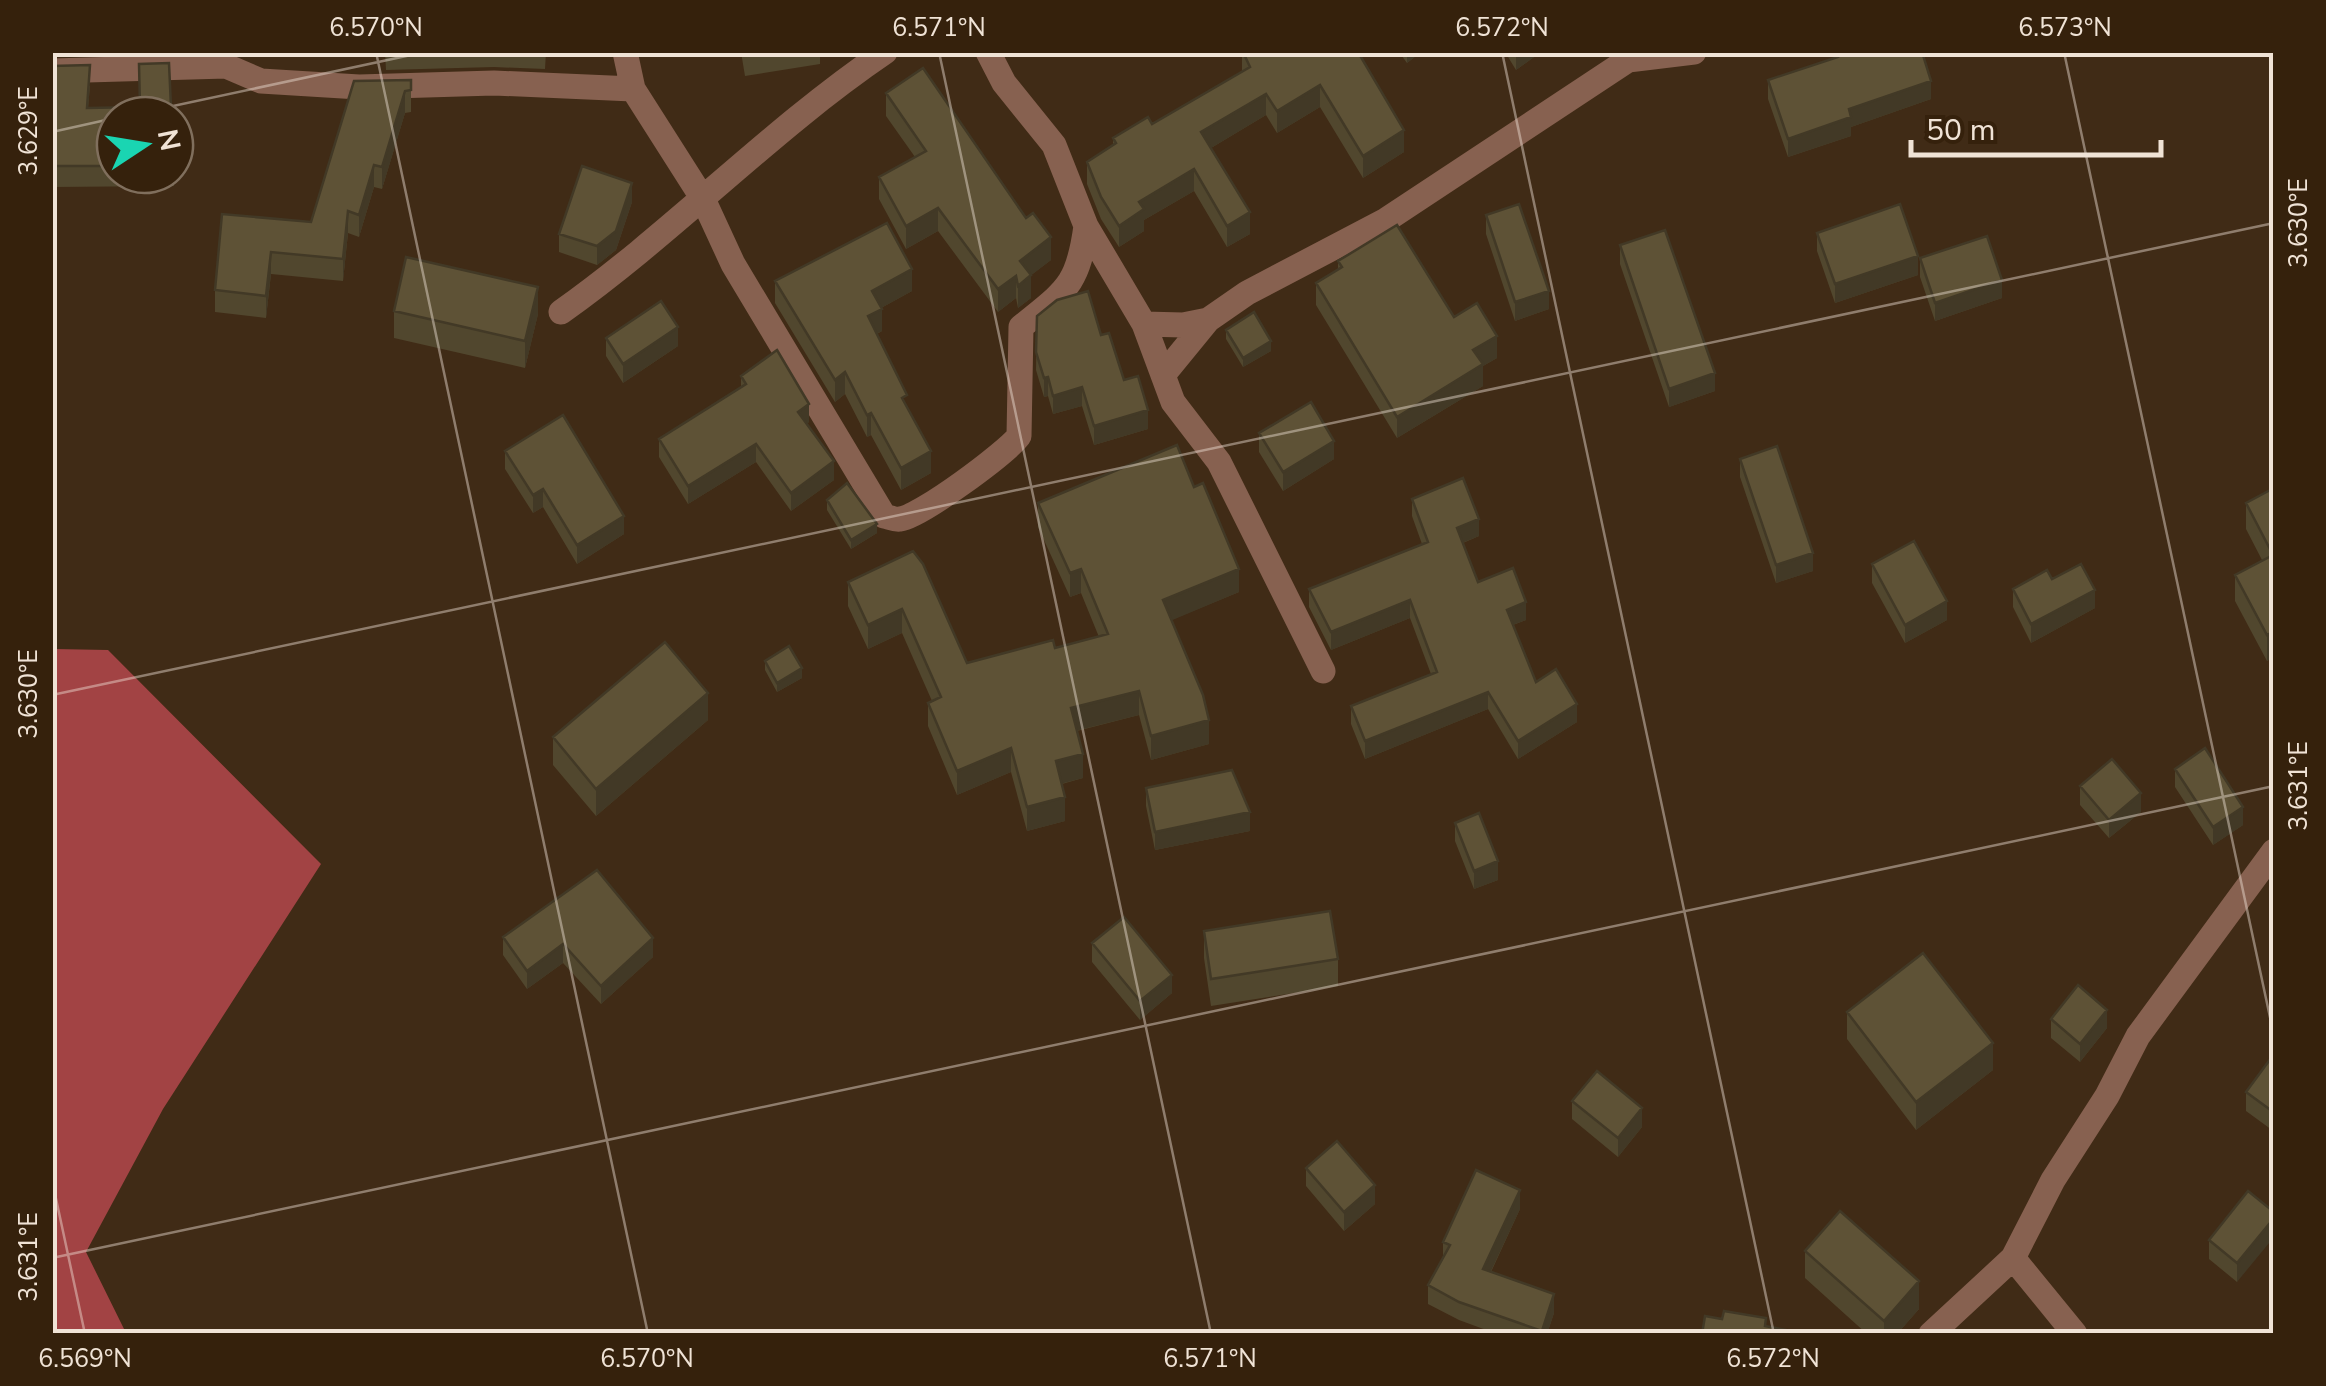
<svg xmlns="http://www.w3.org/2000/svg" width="2326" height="1386" font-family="'Nunito Sans',sans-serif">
  <rect width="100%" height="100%" fill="#402b16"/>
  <path fill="#a24344" d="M53 649 108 650 321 864 163 1109 86 1252 126 1333H53Z"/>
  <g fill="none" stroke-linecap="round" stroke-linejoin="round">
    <path stroke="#876150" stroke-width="25" d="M217 52 226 66 261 81 359 87 494 83 633 89
      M625 52 633 89 703 199 733 264 884 516C889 517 895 520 900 519 920 517 1006 453 1019 436L1021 327C1066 290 1078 286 1086 226
      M988 52 1004 83 1054 145 1086 226 1144 324 1173 402 1219 462 1323 671
      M52 71 226 66
      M561 312C674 232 770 130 885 52
      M1144 324 1183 325 1208 320 1247 293 1386 220 1628 60 1694 52
      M1163 375 1208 320
      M2013 1258 2075 1334
      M1931 1334 2013 1258 2053 1180 2107 1096 2138 1036 2274 851"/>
  </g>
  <path fill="#51472e" d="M52 52H91L52 56Z
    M385 52H546L545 69 494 67 386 70Z
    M741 52H820V64L745 76Z
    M1358 52 1404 152 1363 178 1320 107 1277 133 1266 115 1211 148 1250 234 1227 247 1194 191 1144 220V231L1119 247 1101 219 1087 184V162L1113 145V138L1152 124 1242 72V53Z
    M1399 52H1421L1407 63Z
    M1505 52H1541L1516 70Z
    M139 64 171 107 115 115V175H174V186L52 187V66L90 86 88 108 140 107Z
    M411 80V112L405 113 382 189 374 187 359 237 348 233 343 281 271 274 266 318 215 312V290L311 222Z
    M1768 80 1931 99 1851 127V136L1788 157 1768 99Z
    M886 93 1051 260 1031 275V298L1018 308 1016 298 998 312 938 231 906 249 879 199V177L915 157 886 116Z
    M632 202 616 250 597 265 559 252V234Z
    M1486 215 1549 309 1515 321 1486 234Z
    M1817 233 1918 275 1835 303 1817 251Z
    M1620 245 1715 391 1669 407 1620 264Z
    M1920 258 2002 298 1935 321 1920 277Z
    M1338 261 1454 317 1497 358 1483 366V386L1397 438 1316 305V283L1338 269Z
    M775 281 912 291 881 308 882 331 877 334 907 408 931 473 901 490 871 435 867 437 845 394 835 402 775 303Z
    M394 311 538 314 525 368 394 338Z
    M1037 316 1101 335 1148 429 1094 445 1082 406 1053 414 1048 396 1044 397 1036 370Z
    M1226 330 1271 351 1243 367 1226 339Z
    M606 338 678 346 623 383 606 356Z
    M741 376 809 422 806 424 834 480 791 511 756 462 688 504 659 457V439L741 387Z
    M1259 433 1334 459 1283 491 1259 452Z
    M505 451 624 534 577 564 543 507 533 513 505 469Z
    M1740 459 1813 571 1776 583 1740 477Z
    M2274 488V657L2267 661 2235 601V575L2262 560 2246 529V503Z
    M1412 499 1479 536 1463 543 1478 582 1526 620 1513 625 1536 682 1577 722 1518 759 1488 709 1365 759 1351 724V706L1431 674 1410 618 1331 650 1309 607V589L1422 544 1412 516Z
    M827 500 877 533 851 549 827 510Z
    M1038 503 1239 592 1171 620 1209 744 1151 760 1139 715 1077 731 1083 778 1062 784 1065 821 1027 831 1011 772 957 795 928 726V703L932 701 902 633 868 649 848 606V582L913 551 967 663 1055 648 1099 637 1081 593 1070 597 1038 527Z
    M1872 564 1947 620 1905 643 1872 583Z
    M2013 589 2095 608 2031 643 2013 607Z
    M765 661 802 678 777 692 765 670Z
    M708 720 596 816 553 765V737Z
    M2175 769 2243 825 2213 845 2175 787Z
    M2080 786 2141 812 2109 838 2080 805Z
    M1146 788 1250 831 1155 850 1146 806Z
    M1455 823 1498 880 1474 889 1455 841Z
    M1204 931 1338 959V986L1211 1006 1204 958Z
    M503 937 653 957 601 1004 563 963 527 989 503 955Z
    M1092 943 1172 993 1140 1020 1092 962Z
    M1847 1012 1993 1070 1916 1130 1847 1039Z
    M2051 1019 2107 1028 2080 1062 2051 1038Z
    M2274 1054V1128L2272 1130 2246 1111V1092Z
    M1572 1101 1642 1127 1618 1157 1572 1119Z
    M1306 1168 1375 1204 1344 1231 1306 1186Z
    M1520 1209 1491 1272 1554 1313 1547 1334H1497L1459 1320 1428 1304V1285L1443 1257V1242Z
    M2274 1212 2237 1282 2209 1259V1240Z
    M1805 1251 1919 1309 1897 1334H1867L1805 1278Z"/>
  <path fill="#423926" d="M1407 52H1421L1407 63Z
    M1516 52H1541L1516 70Z
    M1931 81V99L1851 127V136L1788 157V139L1849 109Z
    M1320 85V107L1277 133V111Z
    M405 91V113L382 189V167Z
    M1266 94V115L1201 154V132Z
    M1404 130V152L1363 178V156Z
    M374 165V187L359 237V215Z
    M1194 169V191L1144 220V231L1119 247V226L1139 202Z
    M632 183V202L616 250 597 265V246Z
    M938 208V231L906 249V226Z
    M348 211V233L343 281V259Z
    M1250 212V234L1227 247V226Z
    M1051 237V260L1020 284V261Z
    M271 252V274L266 318V296Z
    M1918 256V275L1835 303V284Z
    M912 269V291L872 313V291Z
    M1031 275V298L1018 308V286Z
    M1016 276V298L998 312V289Z
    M2002 280V298L1935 321V303Z
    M538 287V314L525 368V341Z
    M1549 291V309L1515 321V302Z
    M882 309V331L868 338V316Z
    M678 327V346L623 383V364Z
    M1497 336V358L1483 366V386L1397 438V417L1473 350Z
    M1271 341V351L1243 367V358Z
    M845 372V394L835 402V380Z
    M1715 373V391L1669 407V389Z
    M1048 377V396L1044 397V378Z
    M1082 387V406L1053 414V396Z
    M809 404V422L798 431V412Z
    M1148 410V429L1094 445V426Z
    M871 413V435L867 437V415Z
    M1334 441V459L1283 491V472Z
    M756 444V462L688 504V486Z
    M931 451V473L901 490V468Z
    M834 461V480L791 511V493Z
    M543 489V507L533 513V495Z
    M624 516V534L577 564V545Z
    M1479 519V536L1457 545V528Z
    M877 524V533L851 549V540Z
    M1813 553V571L1776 583V565Z
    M1081 569V593L1070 597V573Z
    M1239 569V592L1163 624V600Z
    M2095 590V608L2031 643V624Z
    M1410 600V618L1331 650V632Z
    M1947 601V620L1905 643V625Z
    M1526 602V620L1507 627V610Z
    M902 609V633L868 649V625Z
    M2274 631V657L2267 661V635Z
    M802 668V678L777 692V683Z
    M1139 691V715L1071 732V708Z
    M1488 692V709L1365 759V741Z
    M708 693V720L596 816V789Z
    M1577 704V722L1518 759V741Z
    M1209 720V744L1151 760V736Z
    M1011 748V772L957 795V771Z
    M1083 754V778L1056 785V761Z
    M2141 793V812L2109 838V820Z
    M1065 797V821L1027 831V807Z
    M2243 807V825L2213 845V827Z
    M1250 812V831L1155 850V832Z
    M1498 861V880L1474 889V871Z
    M653 938V957L601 1004V986Z
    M563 944V963L527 989V971Z
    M1172 975V993L1140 1020V1001Z
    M2107 1010V1028L2080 1062V1044Z
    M1993 1043V1070L1916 1130V1102Z
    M1642 1108V1127L1618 1157V1138Z
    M1375 1185V1204L1344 1231V1212Z
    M1520 1190V1209L1483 1288V1269Z
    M2274 1218V1237L2237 1282V1263Z
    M1919 1281V1309L1897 1334H1884V1321Z
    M1554 1294V1313L1547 1334H1542Z"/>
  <path fill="#5e5236" stroke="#423926" stroke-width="2.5" d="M1243 52H1358L1404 130 1363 156 1320 85 1277 111 1266 94 1201 132 1250 212 1227 226 1194 169 1139 202 1144 209 1119 226 1101 197 1087 162 1116 143 1113 138 1148 117 1152 124 1250 67Z
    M1842 52H1922L1931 81 1849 109 1851 117 1788 139 1768 80 1838 57 1837 54Z
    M169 63 171 107H173V115H115V166H52V66L90 65 87 108 140 107 139 64Z
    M923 68 1026 218 1033 213 1051 237 1020 261 1031 275 1018 286 1016 276 998 289 938 208 906 226 879 177 926 151 886 93Z
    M411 80V90L405 91 382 167 374 165 359 215 348 211 343 259 271 252 266 296 215 290 222 214 311 222 354 81Z
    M582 166 632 183 616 231 597 246 559 234Z
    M1519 204 1549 291 1515 302 1486 215Z
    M1900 204 1918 256 1835 284 1817 233Z
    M887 223 912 269 872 291 882 309 868 316 907 395 902 398 931 451 901 468 871 413 867 415 845 372 835 380 775 281Z
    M1397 225 1454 317 1477 303 1497 336 1473 350 1483 364 1397 417 1316 283 1342 267 1338 261Z
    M1665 230 1715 373 1669 389 1620 245Z
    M1987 236 2002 280 1935 303 1920 258Z
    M406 257 538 287 525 341 394 311Z
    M1088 291 1101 335 1109 333 1124 380 1138 376 1148 410 1094 426 1082 387 1053 396 1048 377 1044 378 1036 352 1037 316 1057 300Z
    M661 301 678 327 623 364 606 338Z
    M1254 312 1271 341 1243 358 1226 330Z
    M777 350 809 404 798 412 834 461 791 493 756 444 688 486 659 439 746 384 741 376Z
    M1311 402 1334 441 1283 472 1259 433Z
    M563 415 624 516 577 545 543 489 533 495 505 451Z
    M1177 445 1194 487 1203 483 1239 569 1163 600 1203 695 1209 720 1151 736 1139 691 1071 708 1083 754 1056 761 1065 797 1027 807 1011 748 957 771 928 703 941 697 902 609 868 625 848 582 913 551 923 564 967 663 1053 640 1055 648 1108 634 1081 569 1070 573 1038 503Z
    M1777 446 1813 553 1776 565 1740 459Z
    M1463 478 1479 519 1457 528 1478 582 1513 568 1526 602 1507 610 1536 682 1556 669 1577 704 1518 741 1488 692 1365 741 1351 706 1437 672 1410 600 1331 632 1309 589 1428 542 1412 499Z
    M847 483 877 524 851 540 827 500Z
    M2274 488V631L2267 635 2235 575 2273 555 2246 503Z
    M1914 541 1947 601 1905 625 1872 564Z
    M2081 564 2095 590 2031 624 2013 589 2047 570 2052 579Z
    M665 642 708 693 596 789 553 737Z
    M789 646 802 668 777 683 765 661Z
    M2205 748 2243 807 2213 827 2175 769Z
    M2112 759 2141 793 2109 820 2080 786Z
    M1232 770 1250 812 1155 832 1146 788Z
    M1479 813 1498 861 1474 871 1455 823Z
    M597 870 653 938 601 986 563 944 527 971 503 937Z
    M1330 911 1338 959 1211 979 1204 931Z
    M1124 917 1172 975 1140 1001 1092 943Z
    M1923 953 1993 1043 1916 1102 1847 1012Z
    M2078 985 2107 1010 2080 1044 2051 1019Z
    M2274 1054V1109L2272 1111 2246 1092Z
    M1597 1071 1642 1108 1618 1138 1572 1101Z
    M1337 1141 1375 1185 1344 1212 1306 1168Z
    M1476 1170 1520 1190 1483 1269 1554 1294 1542 1331 1459 1302 1428 1285 1450 1245 1443 1242Z
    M2248 1191 2274 1212V1218L2237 1263 2209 1240Z
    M1840 1211 1919 1281 1884 1321 1805 1251Z
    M1724 1311 1766 1318 1765 1326 1786 1330 1785 1334H1702L1705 1316 1722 1319Z"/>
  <path fill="none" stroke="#f0e3d6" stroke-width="2.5" stroke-opacity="0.45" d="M376 52 648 1334M939 52 1211 1334M1502 52 1774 1334M2064 52 2274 1036M131 115 425 52M52 132 115 118M52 695 2274 223M52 1180 85 1334M52 1258 2274 786"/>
  <rect width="2326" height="1386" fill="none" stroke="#35210c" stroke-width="110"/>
  <g transform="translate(145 145) rotate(78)"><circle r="48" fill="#35210c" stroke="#806f5d" stroke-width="2.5"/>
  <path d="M0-8L18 38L0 25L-18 38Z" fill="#1ad5b2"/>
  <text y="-15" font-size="28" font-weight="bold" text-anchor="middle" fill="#f0e3d6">N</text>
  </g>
  <path d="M1911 140v15h250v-15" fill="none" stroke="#f0e3d6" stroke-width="5"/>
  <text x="1926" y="140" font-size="30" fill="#f0e3d6" stroke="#35210c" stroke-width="8" paint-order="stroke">50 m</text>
  <rect x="55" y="55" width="2216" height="1276" fill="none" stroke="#f0e3d6" stroke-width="4"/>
  <g font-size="25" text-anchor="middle" fill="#f0e3d6">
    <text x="376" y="36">6.570°N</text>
    <text x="939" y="36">6.571°N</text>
    <text x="1502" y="36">6.572°N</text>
    <text x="2065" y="36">6.573°N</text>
    <text transform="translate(28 131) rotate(-90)" y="9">3.629°E</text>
    <text transform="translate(2298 223) rotate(-90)" y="9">3.630°E</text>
    <text transform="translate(28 694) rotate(-90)" y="9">3.630°E</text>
    <text transform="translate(2298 786) rotate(-90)" y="9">3.631°E</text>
    <text transform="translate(28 1257) rotate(-90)" y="9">3.631°E</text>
    <text x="85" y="1367">6.569°N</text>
    <text x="647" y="1367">6.570°N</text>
    <text x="1210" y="1367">6.571°N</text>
    <text x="1773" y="1367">6.572°N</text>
  </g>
</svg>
